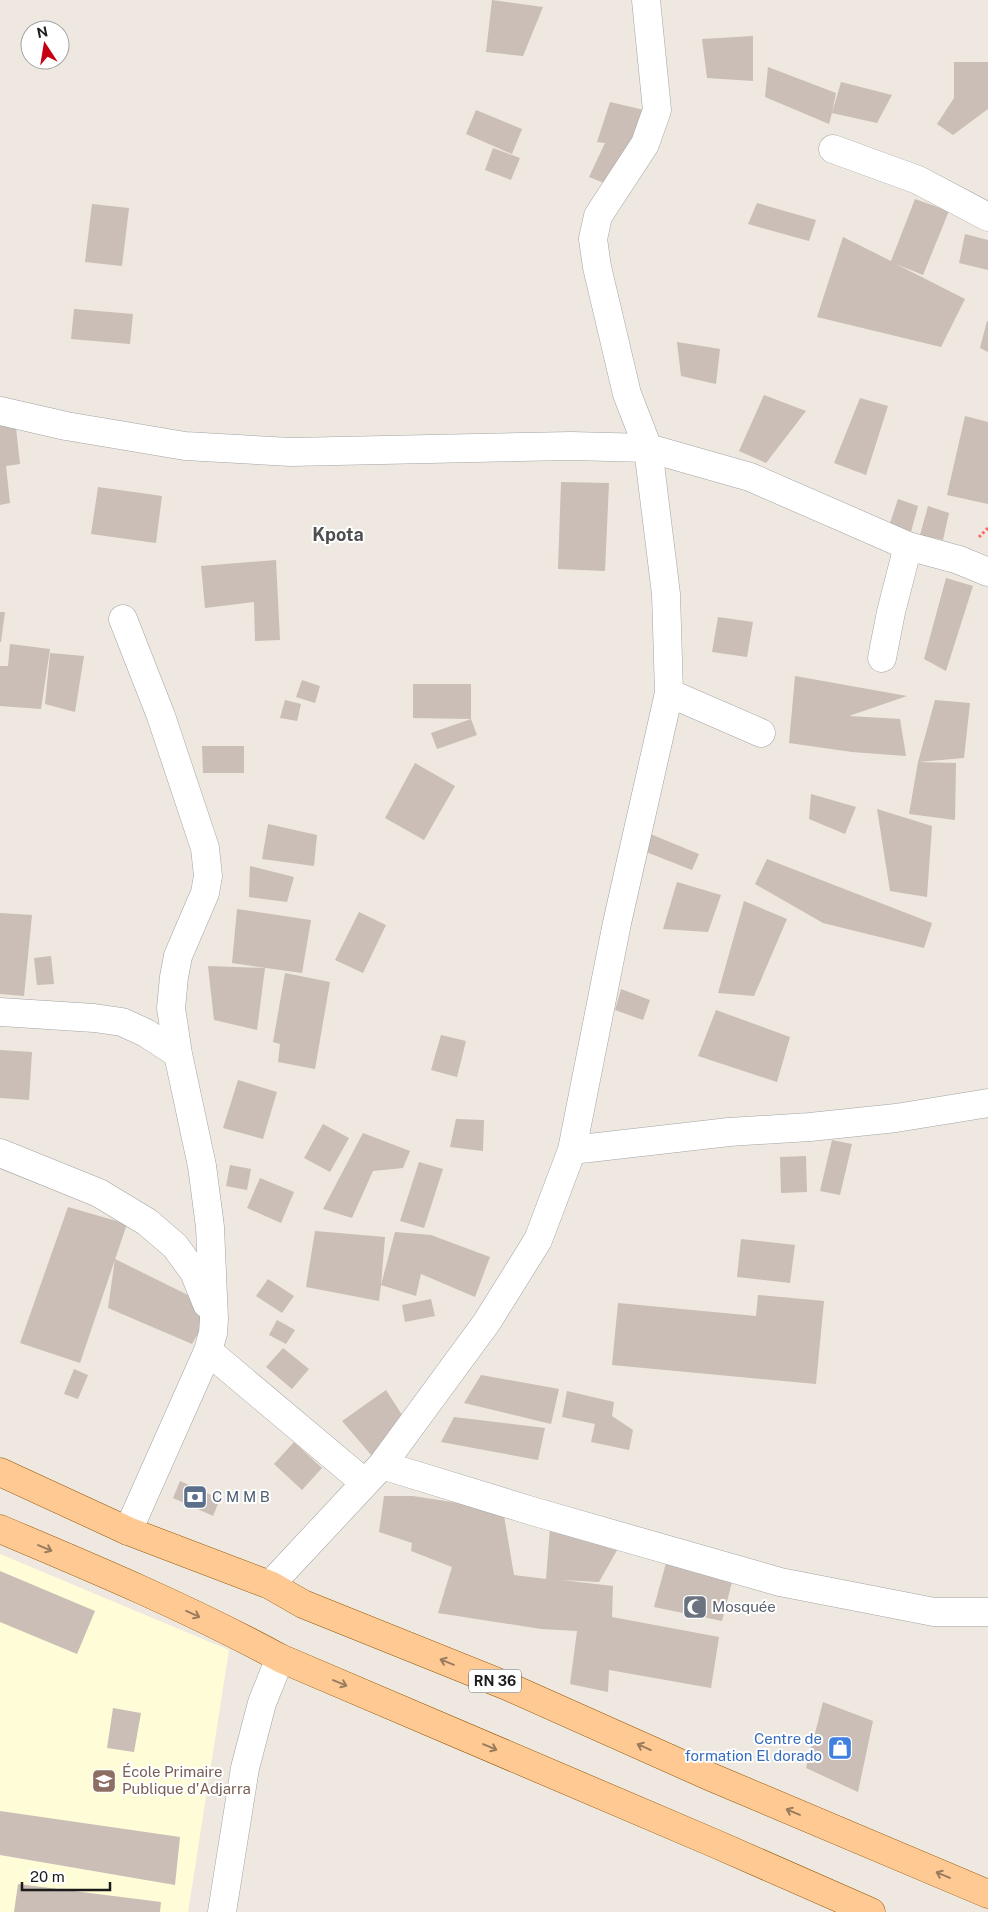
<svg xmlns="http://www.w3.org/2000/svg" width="988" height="1912" font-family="'Public Sans',sans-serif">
  <rect width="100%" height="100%" fill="#eee8e0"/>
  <path fill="#fffcd8" d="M0 1554 229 1650 188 1912H0Z"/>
  <path fill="#cabeb6" d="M492 0 543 7 523 56 486 52Z
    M753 36V81L707 78 702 39Z
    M954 62H988V109L953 135 937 124 954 98Z
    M768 67 836 93 832 113 841 82 892 95 877 123 832 113 829 124 765 97Z
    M610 102 644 110 636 147 627 146 609 185 589 177 605 143 597 142Z
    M476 110 522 129 512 154 466 134Z
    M493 148 520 158 511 180 485 170Z
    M915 199 949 211 923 275 896 264 965 299 941 347 817 317 843 237 891 261Z
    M757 203 816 220 809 241 748 224Z
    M92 204 129 208 122 266 85 262Z
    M965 234 988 240V270L959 263Z
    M74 309 133 314 130 344 71 339Z
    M987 321H988V352L980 348Z
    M677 342 720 349 716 384 681 376Z
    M764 395 806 411 766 463 739 451Z
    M860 398 888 406 866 475 834 463Z
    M965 416 988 422V504L947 495Z
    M15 419 20 464 6 466 10 503 0 505V420Z
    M561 482 609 483 605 571 558 569Z
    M98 487 162 496 156 543 91 534Z
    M898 499 918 506 911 532 889 526Z
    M928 506 949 513 943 540 920 535Z
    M276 560 280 640 255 641 254 602 205 608 201 566Z
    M946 578 973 586 946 671 924 659Z
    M0 612H5L1 642H0Z
    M718 617 753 622 747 657 712 652Z
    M10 644 50 649 41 709 0 706V666H8Z
    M50 653 84 656 75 712 45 704Z
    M795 676 907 696 849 716 900 719 906 756 852 752 789 743Z
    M302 680 320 686 315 703 296 697Z
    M413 684H471V719L413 718Z
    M285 700 301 704 297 721 280 718Z
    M935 700 970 703 964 758 918 762 956 763 955 820 909 814 918 762Z
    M471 719 477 735 437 749 431 733Z
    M202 746H244V773H203Z
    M415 763 455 786 424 840 385 818Z
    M811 794 856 807 845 834 809 819Z
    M877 809 932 826 927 897 890 891Z
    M268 824 317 835 314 866 262 859Z
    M648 833 699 854 692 870 641 850Z
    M767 859 932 923 924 948 823 923 755 884Z
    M250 866 294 877 287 902 249 897Z
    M677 882 721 895 708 932 663 929Z
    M744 901 787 919 754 996 718 993Z
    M237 909 311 920 302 973 232 963Z
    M359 912 386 925 363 973 335 960Z
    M0 913 32 915 24 996 0 994Z
    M51 956 54 984 37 985 34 958Z
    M208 966 265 968 257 1030 214 1020Z
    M285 973 330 982 315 1069 278 1062 280 1044 273 1042Z
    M621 989 650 1000 643 1020 615 1010Z
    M716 1010 790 1037 777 1082 698 1056Z
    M441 1035 466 1041 457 1077 431 1070Z
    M0 1050 32 1052 29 1100 0 1098Z
    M238 1080 277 1092 263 1139 223 1128Z
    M456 1119 484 1120 483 1151 450 1147Z
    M323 1124 349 1138 330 1172 304 1158Z
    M363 1133 410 1151 403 1168 373 1171 352 1218 323 1209Z
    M832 1140 852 1144 840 1195 820 1191Z
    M806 1156 807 1192 781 1193 780 1157Z
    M419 1162 443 1169 424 1228 400 1221Z
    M230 1165 251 1169 247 1190 226 1186Z
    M260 1178 294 1192 281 1223 247 1208Z
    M68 1207 127 1224 80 1363 20 1343Z
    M315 1231 385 1237 381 1285 395 1232 431 1235 490 1257 475 1297 421 1274 416 1296 381 1285 379 1301 306 1287Z
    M741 1239 795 1245 790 1283 737 1277Z
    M115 1259 196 1299 204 1323 192 1344 108 1308Z
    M268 1279 294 1296 282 1313 256 1296Z
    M758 1295 824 1301 816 1384 612 1365 618 1303 756 1316Z
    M431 1299 435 1316 405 1322 402 1305Z
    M277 1320 295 1330 286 1344 269 1335Z
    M283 1348 309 1369 292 1389 266 1367Z
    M74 1369 88 1375 78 1399 64 1394Z
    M481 1375 559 1389 551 1424 464 1403Z
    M386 1390 404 1418 372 1456 342 1421Z
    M567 1391 614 1402 612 1416 633 1430 629 1450 591 1442 595 1424 562 1417Z
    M454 1417 545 1428 538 1460 441 1442Z
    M294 1442 322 1468 302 1490 274 1464Z
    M180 1481 220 1499 213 1516 173 1498Z
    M384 1496H413L503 1510 514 1575 546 1579 550 1528 620 1545 599 1582 561 1580 613 1586 612 1617 719 1637 711 1688 609 1670 608 1692 570 1684 577 1631 541 1629 438 1613 452 1567 411 1551 412 1543 379 1532Z
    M666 1563 733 1578 722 1621 654 1607Z
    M0 1571 95 1611 77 1654 0 1622Z
    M823 1702 873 1721 858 1792 806 1768Z
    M113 1708 141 1713 134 1752 107 1748Z
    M0 1811 180 1837 175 1885 0 1855Z
    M18 1884 161 1902 160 1912H14Z"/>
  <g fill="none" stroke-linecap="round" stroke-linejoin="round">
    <defs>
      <path id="minor" d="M833 149 918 180 988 217
        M0 411 66 426 185 446 291 452 571 446 648 448 750 477 908 546 959 560 988 572
        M123 619 161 716 205 848 208 876 205 893 178 956 174 977 171 1008 178 1054 202 1166 210 1227 214 1319 213 1333 208 1351 128 1531
        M882 658 891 612 908 546
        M669 693 761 733
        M0 1012 94 1018 122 1022 146 1033 178 1054
        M572 1150 729 1132 810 1127 896 1118 988 1103
        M0 1153 99 1193 147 1222 175 1246 194 1272 207 1304
        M208 1351 365 1483
        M382 1465 532 1511 780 1582 934 1612H988
        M270 1585 382 1465 487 1322 538 1240 572 1150 617 923 669 693 666 594 648 448 627 394 597 267 593 239 598 216 645 144 657 110 646 0
        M222 1912 245 1768 262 1703 280 1658"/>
      <path id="major" d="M0 1472 128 1531 270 1585 303 1604 507 1686 711 1777 988 1894
        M0 1529C95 1569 190 1609 280 1658L716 1844 871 1912"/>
    </defs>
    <use href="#minor" stroke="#a3a3a3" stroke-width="29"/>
    <use href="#major" stroke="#935700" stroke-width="29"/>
    <path stroke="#ff6460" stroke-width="3" stroke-dasharray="2.5 2.5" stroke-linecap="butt" d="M979 537 988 528"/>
    <use href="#minor" stroke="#fff" stroke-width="28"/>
    <use href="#major" stroke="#ffc994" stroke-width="28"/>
  </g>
  <defs><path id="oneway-shaft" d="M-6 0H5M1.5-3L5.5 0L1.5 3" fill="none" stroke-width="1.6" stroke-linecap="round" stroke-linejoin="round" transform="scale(1.25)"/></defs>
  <g stroke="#997b5e">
    <use href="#oneway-shaft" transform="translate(45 1548) rotate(23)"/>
    <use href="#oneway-shaft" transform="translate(193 1614) rotate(25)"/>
    <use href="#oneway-shaft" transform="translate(447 1662) rotate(-158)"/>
    <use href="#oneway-shaft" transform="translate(340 1683) rotate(23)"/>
    <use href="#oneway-shaft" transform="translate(490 1747) rotate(23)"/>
    <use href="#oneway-shaft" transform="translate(644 1747) rotate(-156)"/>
    <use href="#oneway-shaft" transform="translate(793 1812) rotate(-157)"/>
    <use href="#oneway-shaft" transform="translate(943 1875) rotate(-157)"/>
  </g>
  <defs>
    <symbol id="bank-square" viewBox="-11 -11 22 22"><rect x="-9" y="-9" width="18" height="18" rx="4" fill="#5c6f8a" stroke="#fff"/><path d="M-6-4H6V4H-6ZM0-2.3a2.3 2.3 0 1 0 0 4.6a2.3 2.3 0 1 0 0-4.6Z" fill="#fff"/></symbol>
    <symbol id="mosque-square" viewBox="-11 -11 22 22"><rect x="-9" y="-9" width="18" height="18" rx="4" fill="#6b7280" stroke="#fff"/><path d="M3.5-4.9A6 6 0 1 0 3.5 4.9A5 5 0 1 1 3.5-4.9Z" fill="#fff"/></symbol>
    <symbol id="shop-square" viewBox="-11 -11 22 22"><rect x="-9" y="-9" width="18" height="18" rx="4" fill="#3f7fe0" stroke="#fff"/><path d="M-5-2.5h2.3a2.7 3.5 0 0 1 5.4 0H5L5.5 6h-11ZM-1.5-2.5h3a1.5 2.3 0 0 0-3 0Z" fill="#fff"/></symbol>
    <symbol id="school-square" viewBox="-11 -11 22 22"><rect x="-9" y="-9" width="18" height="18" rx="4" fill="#8d6e63" stroke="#fff"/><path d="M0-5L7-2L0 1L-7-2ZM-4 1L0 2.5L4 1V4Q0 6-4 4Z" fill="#fff"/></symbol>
  </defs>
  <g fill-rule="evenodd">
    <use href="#bank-square" x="181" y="1483" width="28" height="28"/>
    <use href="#mosque-square" x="681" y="1593" width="28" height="28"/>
    <use href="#shop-square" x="826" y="1734" width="28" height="28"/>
    <use href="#school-square" x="90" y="1767" width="28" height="28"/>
  </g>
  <g text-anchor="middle" stroke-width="4" stroke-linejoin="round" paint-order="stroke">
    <rect fill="#fff" stroke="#606060" stroke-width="1" x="469" y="1669.5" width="52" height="23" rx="4"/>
    <g font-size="14" font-weight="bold" fill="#1c1c1c">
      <text x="495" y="1686">RN 36</text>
    </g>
    <g font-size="15" fill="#4e5e75" stroke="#fff" text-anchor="start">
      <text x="212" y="1502">C M M B</text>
    </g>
    <g font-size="15" fill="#5b616d" stroke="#fff" text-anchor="start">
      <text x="712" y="1612">Mosquée</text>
    </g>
    <g font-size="15" fill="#366cbe" stroke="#fff" text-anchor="end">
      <text x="822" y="1744">Centre de<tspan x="822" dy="17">formation El dorado</tspan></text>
    </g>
    <g font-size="15" fill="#785e54" stroke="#fff" text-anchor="start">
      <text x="122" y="1777">École Primaire<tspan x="122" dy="17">Publique d'Adjarra</tspan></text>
    </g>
    <g font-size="18" font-weight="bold" fill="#4f4f4f" stroke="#fff">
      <text x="338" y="541">Kpota</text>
    </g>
  </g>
  <g transform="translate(45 45) rotate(348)"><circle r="24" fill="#ffffff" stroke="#a4a4a4"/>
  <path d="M0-4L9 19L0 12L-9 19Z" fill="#c70010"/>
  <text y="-8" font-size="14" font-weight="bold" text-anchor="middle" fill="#1c1c1c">N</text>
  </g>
  <path d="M22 1882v8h88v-8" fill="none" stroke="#1c1c1c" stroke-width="2.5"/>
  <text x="30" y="1882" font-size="15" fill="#1c1c1c" stroke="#ffffff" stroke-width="4" paint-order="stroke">20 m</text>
</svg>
